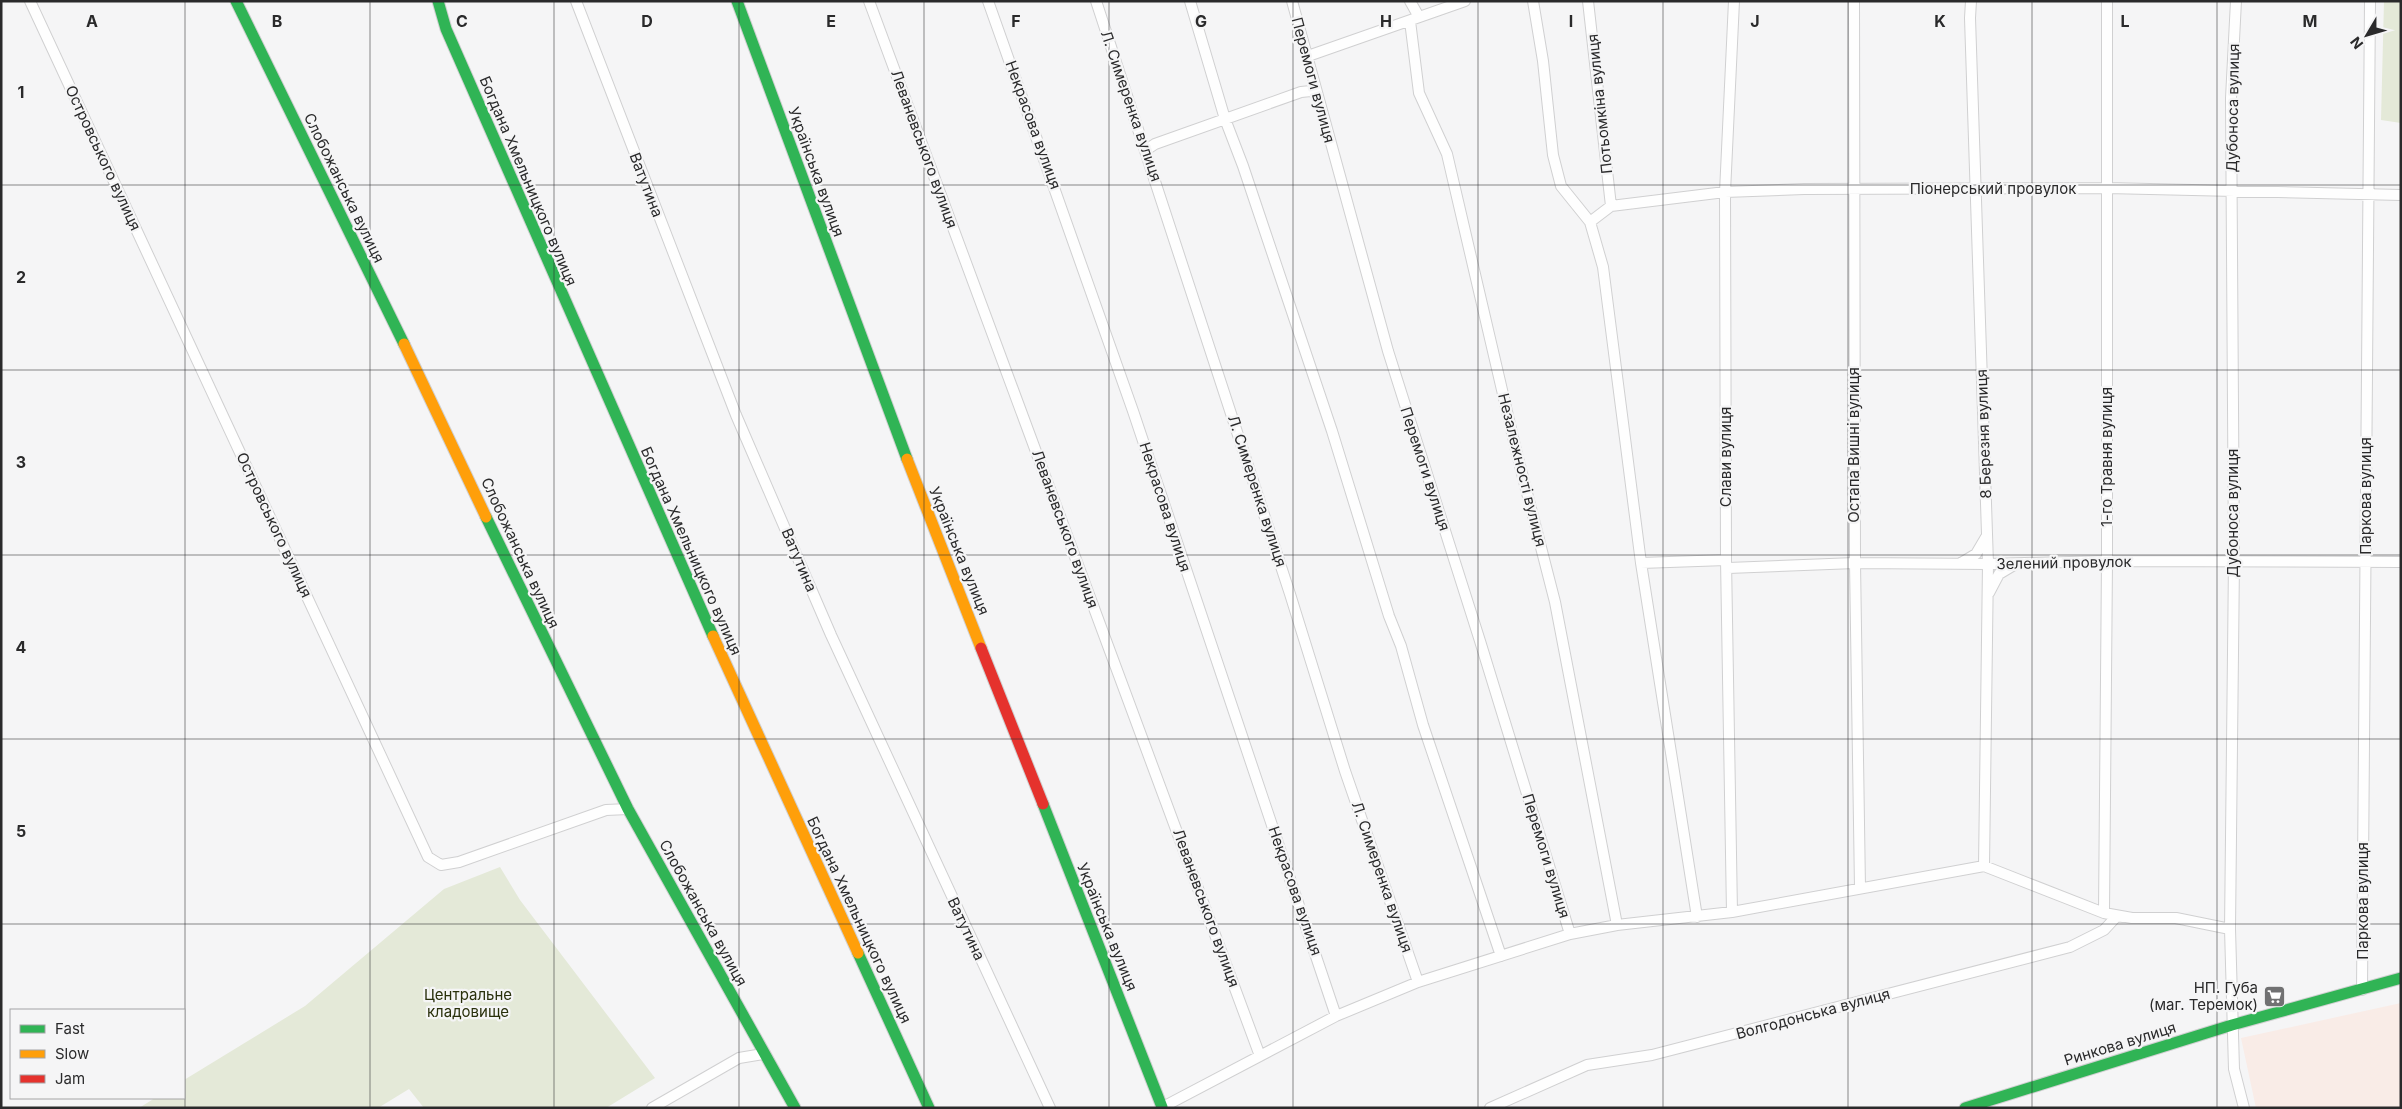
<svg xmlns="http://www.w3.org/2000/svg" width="2402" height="1109" font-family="Inter,sans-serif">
  <rect width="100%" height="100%" fill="#f5f5f6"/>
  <path fill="#f9ece7" d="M2401 1003V1108H2256L2241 1038Z"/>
  <path fill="#e4e9d8" d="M2384 1H2401V123L2381 120Z
    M500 867 520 900 655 1078 606 1108H424L409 1089 378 1108H139L155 1098H184V1080L305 1006 444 889Z"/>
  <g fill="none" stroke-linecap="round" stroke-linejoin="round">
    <defs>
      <path id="street" d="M30 1 428 857 441 865 459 862 606 810 628 809
        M576 1 736 415 831 635 1050 1108
        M869 1 1260 1056
        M988 1 1133 411 1336 1016
        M1096 1 1290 594 1345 771 1418 982
        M1190 1 1225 119 1243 166 1332 431 1389 616 1401 646 1423 725 1501 956
        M1292 1 1388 351 1480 641 1570 934
        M1410 1 1419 17
        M1533 1 1543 61 1553 155 1561 186 1590 222 1603 267 1641 563 1697 917
        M1588 1 1611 206
        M1854 1 1855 563 1860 888
        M1971 1 1970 18 1988 564 1984 866
        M2236 1 2231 98 2234 561 2230 929 2234 1069 2244 1108
        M1410 21 1419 93 1447 154 1516 450 1555 602 1617 925
        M1308 56 1465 1
        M1146 150 1155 144 1301 92 1311 91 1317 95
        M1590 222 1611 206 1725 192 1804 189 2107 188 2401 195
        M1641 563 1726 560
        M1961 563 1976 554 1986 537
        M1728 568 1855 563 1988 564 2107 561 2401 562
        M1989 593 1999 574 2014 565
        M1732 912 1726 560 1725 192 1734 1
        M2104 913 2107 561V1
        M2362 990 2370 1
        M652 1108 739 1058 763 1054
        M1161 1108 1336 1016 1418 982 1570 934 1617 925 1732 912 1984 866 2104 913 2132 918H2176L2230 929
        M1490 1108 1587 1065 1652 1055 2070 947 2104 930 2117 916 2123 917"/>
      <path id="fast" d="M236 1 404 344
        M438 1 446 29 713 636
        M737 1 907 459
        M486 517 628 809 795 1108
        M1043 804 1162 1107
        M858 953 929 1108
        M1965 1108 2232 1025 2401 978"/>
      <path id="slow" d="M404 344 486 517
        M907 459 981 648
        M713 636 858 953"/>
      <path id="jam" d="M981 648 1043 804"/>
    </defs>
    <use href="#street" stroke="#d0d0d1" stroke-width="12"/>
    <use href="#fast" stroke="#d0d0d1" stroke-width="13"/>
    <use href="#slow" stroke="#d0d0d1" stroke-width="13"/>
    <use href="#jam" stroke="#d0d0d1" stroke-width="13"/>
    <use href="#street" stroke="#fefefe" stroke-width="10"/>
    <use href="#fast" stroke="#30b455" stroke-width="11"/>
    <use href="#slow" stroke="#ff9f0a" stroke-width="11"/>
    <use href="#jam" stroke="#e5322d" stroke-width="11"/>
  </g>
  <path fill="none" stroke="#2a2a2b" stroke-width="1" stroke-opacity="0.55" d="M185 1V1108M370 1V1108M554 1V1108M739 1V1108M924 1V1108M1109 1V1108M1293 1V1108M1478 1V1108M1663 1V1108M1848 1V1108M2032 1V1108M2217 1V1108M1 185H2401M1 370H2401M1 555H2401M1 739H2401M1 924H2401"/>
  <defs>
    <symbol id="supermarket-square" viewBox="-11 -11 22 22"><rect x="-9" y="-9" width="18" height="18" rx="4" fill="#717172" stroke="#f5f5f6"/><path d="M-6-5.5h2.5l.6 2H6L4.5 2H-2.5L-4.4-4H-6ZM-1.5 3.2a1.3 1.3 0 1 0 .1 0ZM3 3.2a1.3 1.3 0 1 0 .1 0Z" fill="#fff"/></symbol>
  </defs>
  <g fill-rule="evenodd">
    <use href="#supermarket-square" x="2262" y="984" width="25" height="25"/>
  </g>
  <g text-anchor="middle" stroke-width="4.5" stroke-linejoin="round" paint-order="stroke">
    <g font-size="15" fill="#2a2a2b" stroke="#f5f5f6">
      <text transform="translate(1313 80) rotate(75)" y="5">Перемоги вулиця</text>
      <text transform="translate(1600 104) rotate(-96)" y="5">Потьомкіна вулиця</text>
      <text transform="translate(1131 106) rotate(71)" y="5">Л. Симеренка вулиця</text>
      <text transform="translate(2233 108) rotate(-89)" y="5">Дубоноса вулиця</text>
      <text transform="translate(1033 125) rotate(70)" y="5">Некрасова вулиця</text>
      <text transform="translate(924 149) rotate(70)" y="5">Леваневського вулиця</text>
      <text transform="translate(103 158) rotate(65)" y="5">Островського вулиця</text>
      <text transform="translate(816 172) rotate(70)" y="5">Українська вулиця</text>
      <text transform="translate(528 181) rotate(67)" y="5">Богдана Хмельницкого вулиця</text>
      <text transform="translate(646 185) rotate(69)" y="5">Ватутина</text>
      <text transform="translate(344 188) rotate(64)" y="5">Слобожанська вулиця</text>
      <text x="1993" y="194">Піонерський провулок</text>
      <text transform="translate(1984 434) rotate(-92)" y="5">8 Березня вулиця</text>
      <text transform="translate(1854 445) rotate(-90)" y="5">Остапа Вишні вулиця</text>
      <text transform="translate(1726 457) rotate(-90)" y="5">Слави вулиця</text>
      <text transform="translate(2107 457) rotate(-90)" y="5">1-го Травня вулиця</text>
      <text transform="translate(1425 469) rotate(72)" y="5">Перемоги вулиця</text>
      <text transform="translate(1522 470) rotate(76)" y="5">Незалежності вулиця</text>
      <text transform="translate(1257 491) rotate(72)" y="5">Л. Симеренка вулиця</text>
      <text transform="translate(2366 496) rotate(-90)" y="5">Паркова вулиця</text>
      <text transform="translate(1165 507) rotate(72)" y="5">Некрасова вулиця</text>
      <text transform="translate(2233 513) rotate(-90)" y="5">Дубоноса вулиця</text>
      <text transform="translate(274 525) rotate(65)" y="5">Островського вулиця</text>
      <text transform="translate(1065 529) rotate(70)" y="5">Леваневського вулиця</text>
      <text transform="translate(691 551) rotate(66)" y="5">Богдана Хмельницкого вулиця</text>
      <text transform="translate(959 551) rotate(68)" y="5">Українська вулиця</text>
      <text transform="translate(520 553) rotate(65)" y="5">Слобожанська вулиця</text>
      <text transform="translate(799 560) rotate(67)" y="5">Ватутина</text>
      <text transform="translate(2064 563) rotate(-1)" y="5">Зелений провулок</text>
      <text transform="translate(1546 856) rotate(73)" y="5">Перемоги вулиця</text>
      <text transform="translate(1382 877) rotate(71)" y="5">Л. Симеренка вулиця</text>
      <text transform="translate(1295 891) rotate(71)" y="5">Некрасова вулиця</text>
      <text transform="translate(2363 901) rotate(-90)" y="5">Паркова вулиця</text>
      <text transform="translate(1206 908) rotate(70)" y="5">Леваневського вулиця</text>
      <text transform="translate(703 913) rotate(61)" y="5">Слобожанська вулиця</text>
      <text transform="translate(859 920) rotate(65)" y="5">Богдана Хмельницкого вулиця</text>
      <text transform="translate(1107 927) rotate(68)" y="5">Українська вулиця</text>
      <text transform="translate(966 929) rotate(65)" y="5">Ватутина</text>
      <text transform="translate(1813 1014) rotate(-15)" y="5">Волгодонська вулиця</text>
      <text transform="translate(2120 1044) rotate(-17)" y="5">Ринкова вулиця</text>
    </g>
    <g font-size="15" fill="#2a2a2b" stroke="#f5f5f6" text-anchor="end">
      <text x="2258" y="993">НП. Губа<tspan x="2258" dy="17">(маг. Теремок)</tspan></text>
    </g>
    <g font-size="15" fill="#29300b" stroke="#f5f5f6">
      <text x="468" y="1000">Центральне<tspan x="468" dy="17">кладовище</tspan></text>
    </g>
  </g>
  <g font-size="16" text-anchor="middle" font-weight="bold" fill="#2a2a2b" stroke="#f5f5f6" stroke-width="4.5" stroke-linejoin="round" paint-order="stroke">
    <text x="92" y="27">A</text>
    <text x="277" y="27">B</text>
    <text x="462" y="27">C</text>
    <text x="647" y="27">D</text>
    <text x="831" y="27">E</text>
    <text x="1016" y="27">F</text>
    <text x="1201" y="27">G</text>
    <text x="1386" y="27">H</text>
    <text x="1571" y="27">I</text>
    <text x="1755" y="27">J</text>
    <text x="1940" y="27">K</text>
    <text x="2125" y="27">L</text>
    <text x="2310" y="27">M</text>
    <text x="21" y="98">1</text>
    <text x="21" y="283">2</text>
    <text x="21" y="468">3</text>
    <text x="21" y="653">4</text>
    <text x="21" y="837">5</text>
  </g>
  <rect width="2402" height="1109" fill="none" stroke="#2a2a2b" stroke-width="5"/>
  <rect x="10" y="1009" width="175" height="90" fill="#f5f5f6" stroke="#a4a4a5"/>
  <rect x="20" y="1025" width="25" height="8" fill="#30b455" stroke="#a4a4a5"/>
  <text x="55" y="1034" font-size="15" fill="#2a2a2b">Fast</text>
  <rect x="20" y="1050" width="25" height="8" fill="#ff9f0a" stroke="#a4a4a5"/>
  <text x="55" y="1059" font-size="15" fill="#2a2a2b">Slow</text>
  <rect x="20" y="1075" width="25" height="8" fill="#e5322d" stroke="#a4a4a5"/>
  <text x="55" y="1084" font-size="15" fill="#2a2a2b">Jam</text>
  <g transform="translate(2367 35) rotate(232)" stroke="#f5f5f6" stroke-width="4" paint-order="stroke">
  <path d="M0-4L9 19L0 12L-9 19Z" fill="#2a2a2b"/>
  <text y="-8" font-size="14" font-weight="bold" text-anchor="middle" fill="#2a2a2b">N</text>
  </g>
</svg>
